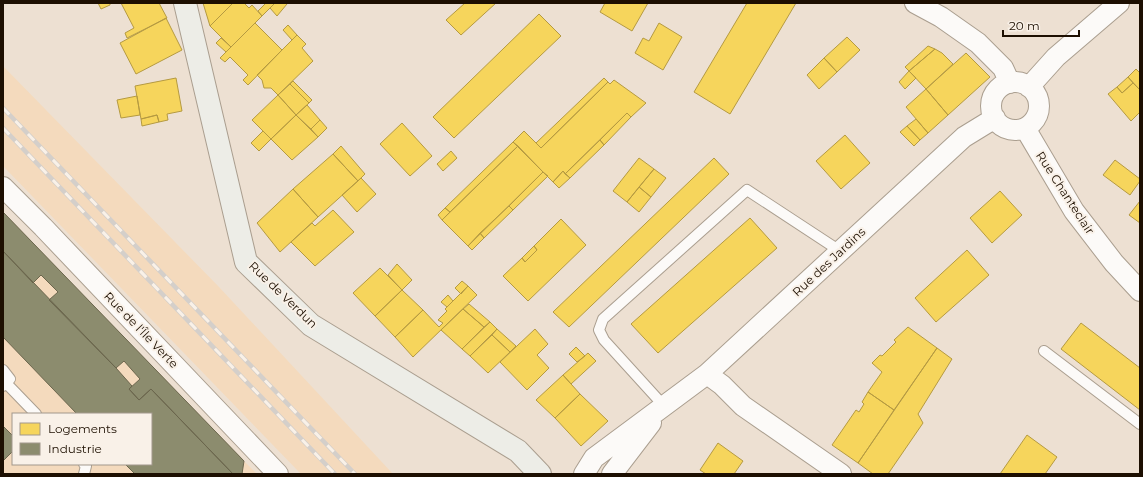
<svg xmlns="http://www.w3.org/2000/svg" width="1143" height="477" font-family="Montserrat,sans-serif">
  <rect width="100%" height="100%" fill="#ede0d2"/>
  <path fill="#f4dabd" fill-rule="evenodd" d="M3 66 219 287 393 474H301L3 166Z
    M3 212 244 461 257 474H3ZM13 414H151V464H13Z"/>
  <path fill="#f6d55c" stroke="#b59a41" d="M98 3H110V5L101 9Z
    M121 3H159L167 18 127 38 125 33 134 28Z
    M203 3H233L210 26Z
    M233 3H244L249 8 252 5 262 16 231 47 210 26Z
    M266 3H275L262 16 258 11Z
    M275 3H286L287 4 277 16 270 8Z
    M465 3H496L461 35 446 20Z
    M605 3H648L632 31 600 12Z
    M747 3H796L730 114 694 92Z
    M539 14 561 36 454 138 433 117Z
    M166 18 182 50 136 74 120 43Z
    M255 23 282 50 248 85 243 80 248 75 230 57 225 62 220 58Z
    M659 23 682 37 663 70 635 53 643 38 649 41Z
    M288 25 297 35 292 40 283 30Z
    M297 35 306 44 302 48 313 61 278 95 271 88H264L262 80 257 75Z
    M847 37 860 50 837 72 824 58Z
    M221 38 231 47 226 52 216 43Z
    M928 46 935 49 909 71 905 67Z
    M935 49 942 53 953 64 926 89 909 71Z
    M966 53 990 77 948 115 926 89Z
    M824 58 837 72 819 89 807 75Z
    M1136 69 1140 73V90L1128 77Z
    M909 71 916 78 905 89 899 82Z
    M1128 77 1133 83 1122 93 1117 87Z
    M176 78 182 111 167 114 168 120 159 122 157 115 141 119 135 86Z
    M604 78 608 82 541 148 536 143Z
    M614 80 646 103 631 117 627 113 565 174 563 171 553 182 513 142 524 131 541 148 608 82 610 84Z
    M293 81 312 100 309 103 290 84Z
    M1133 83 1140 90V114L1139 113 1131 121 1108 94 1117 87 1122 93Z
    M290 84 309 103 296 115 278 95Z
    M926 89 948 115 928 133 906 107Z
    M278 95 296 115 271 139 252 120Z
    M137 96 140 115 121 118 117 100Z
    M307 105 320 120 311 129 296 115Z
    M627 113 631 117 604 145 600 140Z
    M157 115 159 122 142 126 141 119Z
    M296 115 318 137 292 160 271 139Z
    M916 119 928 133 920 140 907 126Z
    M320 120 327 128 318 137 311 129Z
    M402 123 432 156 410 176 380 144Z
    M907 126 920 140 914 146 900 132Z
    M263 131 271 139 259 151 251 143Z
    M845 135 870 163 841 189 816 161Z
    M600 140 604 145 570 178 565 174Z
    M513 142 518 146 450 212 445 208Z
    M341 146 365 174 358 181 333 154Z
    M518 146 543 172 468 246 442 220Z
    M451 151 457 158 443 171 437 164Z
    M333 154 358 181 318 217 293 189Z
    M639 158 654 169 627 202 613 191Z
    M714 158 729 174 569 327 553 312Z
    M1115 160 1140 179V181L1130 195 1103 175Z
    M654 169 666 178 651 197 639 187Z
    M563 171 570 178 559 188 553 182Z
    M543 172 548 176 513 210 509 206Z
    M361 178 376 194 357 212 342 195Z
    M639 187 651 197 639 212 627 202Z
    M293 189 318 217 280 252 257 223Z
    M1000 191 1022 215 992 243 970 218Z
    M1140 201V223L1129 215Z
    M509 206 513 210 484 238 480 233Z
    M445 208 450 212 442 220 438 215Z
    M333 210 354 232 315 266 291 242 312 223 315 226Z
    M750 218 777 248 658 353 631 324Z
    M561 219 586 245 528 301 503 276 522 258 525 262 537 250 534 246Z
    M480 233 484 238 472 250 468 246Z
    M534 246 537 250 525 262 522 258Z
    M967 250 989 275 936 322 915 298Z
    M397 264 412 280 402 290 388 275Z
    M380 268 402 290 375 316 353 293Z
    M462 281 468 286 461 294 455 288Z
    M468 286 477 295 413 357 395 337 423 310 439 327 443 323 438 320 447 311 445 309Z
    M402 290 423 310 395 337 375 316Z
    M448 295 453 301 447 307 441 302Z
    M469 304 490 322 484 327 463 309Z
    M463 309 484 327 462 349 441 330Z
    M490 322 497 329 470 356 462 349Z
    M1081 323 1140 368V410L1061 349Z
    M908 327 937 348 894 410 868 392 882 372 872 363 880 355 882 356 896 342 894 340Z
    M497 329 516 346 510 352 492 335Z
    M535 329 548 344 537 355 549 368 527 390 500 362Z
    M492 335 510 352 488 373 470 356Z
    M576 347 585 356 577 362 569 354Z
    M937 348 952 359 918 414 923 423 888 474H873L858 463Z
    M588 353 596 361 571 384 563 375Z
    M563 375 580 394 555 418 536 400Z
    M868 392 894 410 858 463 832 445 856 410 859 412 864 404 862 402Z
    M580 394 608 421 581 446 555 418Z
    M1027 435 1057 457 1045 474H1000Z
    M718 443 743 461 734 474H706L700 470Z"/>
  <path fill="#8c8c6e" stroke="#6b664d" d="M3 212 244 461 242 474H233L151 389 139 400 129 389 140 379 124 361 116 368 49 300 58 292 41 275 33 283 3 251Z
    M3 251 116 368 132 386 129 389 139 400 151 389 233 474H135L125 464H151V414H77L3 337Z
    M3 426 13 436V451L3 461Z"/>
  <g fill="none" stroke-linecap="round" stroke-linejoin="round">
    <defs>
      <path id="lane" d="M1044 351 1140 424
        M3 370 10 379 3 386
        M6 383 36 414
        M664 406 604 340 599 330 603 319 747 190 840 251
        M84 474 86 466 84 464"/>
      <path id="street" d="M915 3 941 17 978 43 1003 68 1010 83
        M991 106a24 24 0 1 1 48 0a24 24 0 1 1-48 0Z
        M1029 87 1056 57 1119 3
        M1025 128 1074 211 1114 263 1140 291
        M3 187 43 227 278 474
        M707 374 722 385 743 406 841 474
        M584 474 594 458 707 374 964 137 995 118
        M612 474 651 423"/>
      <path id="secondary" d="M185 3 246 262 311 325 518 451 540 474"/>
    </defs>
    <use href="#lane" stroke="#aa9e8f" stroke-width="12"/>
    <use href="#street" stroke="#aa9e8f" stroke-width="22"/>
    <use href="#secondary" stroke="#aa9e8f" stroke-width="24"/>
    <use href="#lane" stroke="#fcfaf8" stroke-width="10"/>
    <use href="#street" stroke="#fcfaf8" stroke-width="20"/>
    <use href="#secondary" stroke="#edede7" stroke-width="22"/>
    <defs>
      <path id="rail" d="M3 108 355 474
        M3 128 335 474"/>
    </defs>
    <use href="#rail" stroke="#d4cfca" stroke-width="4.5"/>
    <use href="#rail" stroke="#f9f1e8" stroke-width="3" stroke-dasharray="9" stroke-linecap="butt"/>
  </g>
  <g text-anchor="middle" stroke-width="4" stroke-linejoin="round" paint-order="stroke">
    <g font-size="12" fill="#1d0f01" stroke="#f9f1e8">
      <text transform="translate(1065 193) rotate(57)" y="4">Rue Chanteclair</text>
      <text transform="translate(829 262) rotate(-43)" y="4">Rue des Jardins</text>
      <text transform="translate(283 295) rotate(44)" y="4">Rue de Verdun</text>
      <text transform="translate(141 330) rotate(46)" y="4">Rue de l'Île Verte</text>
    </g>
  </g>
  <rect width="1143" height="477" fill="none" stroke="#1d0f01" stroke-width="8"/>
  <rect x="12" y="413" width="140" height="52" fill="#f9f1e8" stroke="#a1978c"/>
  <rect x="20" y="423" width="20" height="12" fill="#f6d55c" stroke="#a1978c"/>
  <text x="48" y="433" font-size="12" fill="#1d0f01">Logements</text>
  <rect x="20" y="443" width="20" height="12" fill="#8c8c6e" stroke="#a1978c"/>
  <text x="48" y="453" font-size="12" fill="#1d0f01">Industrie</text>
  <path d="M1003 30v6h76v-6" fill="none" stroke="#1d0f01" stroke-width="2"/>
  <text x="1009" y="30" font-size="12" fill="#1d0f01" stroke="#f9f1e8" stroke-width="3" paint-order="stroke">20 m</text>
</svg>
